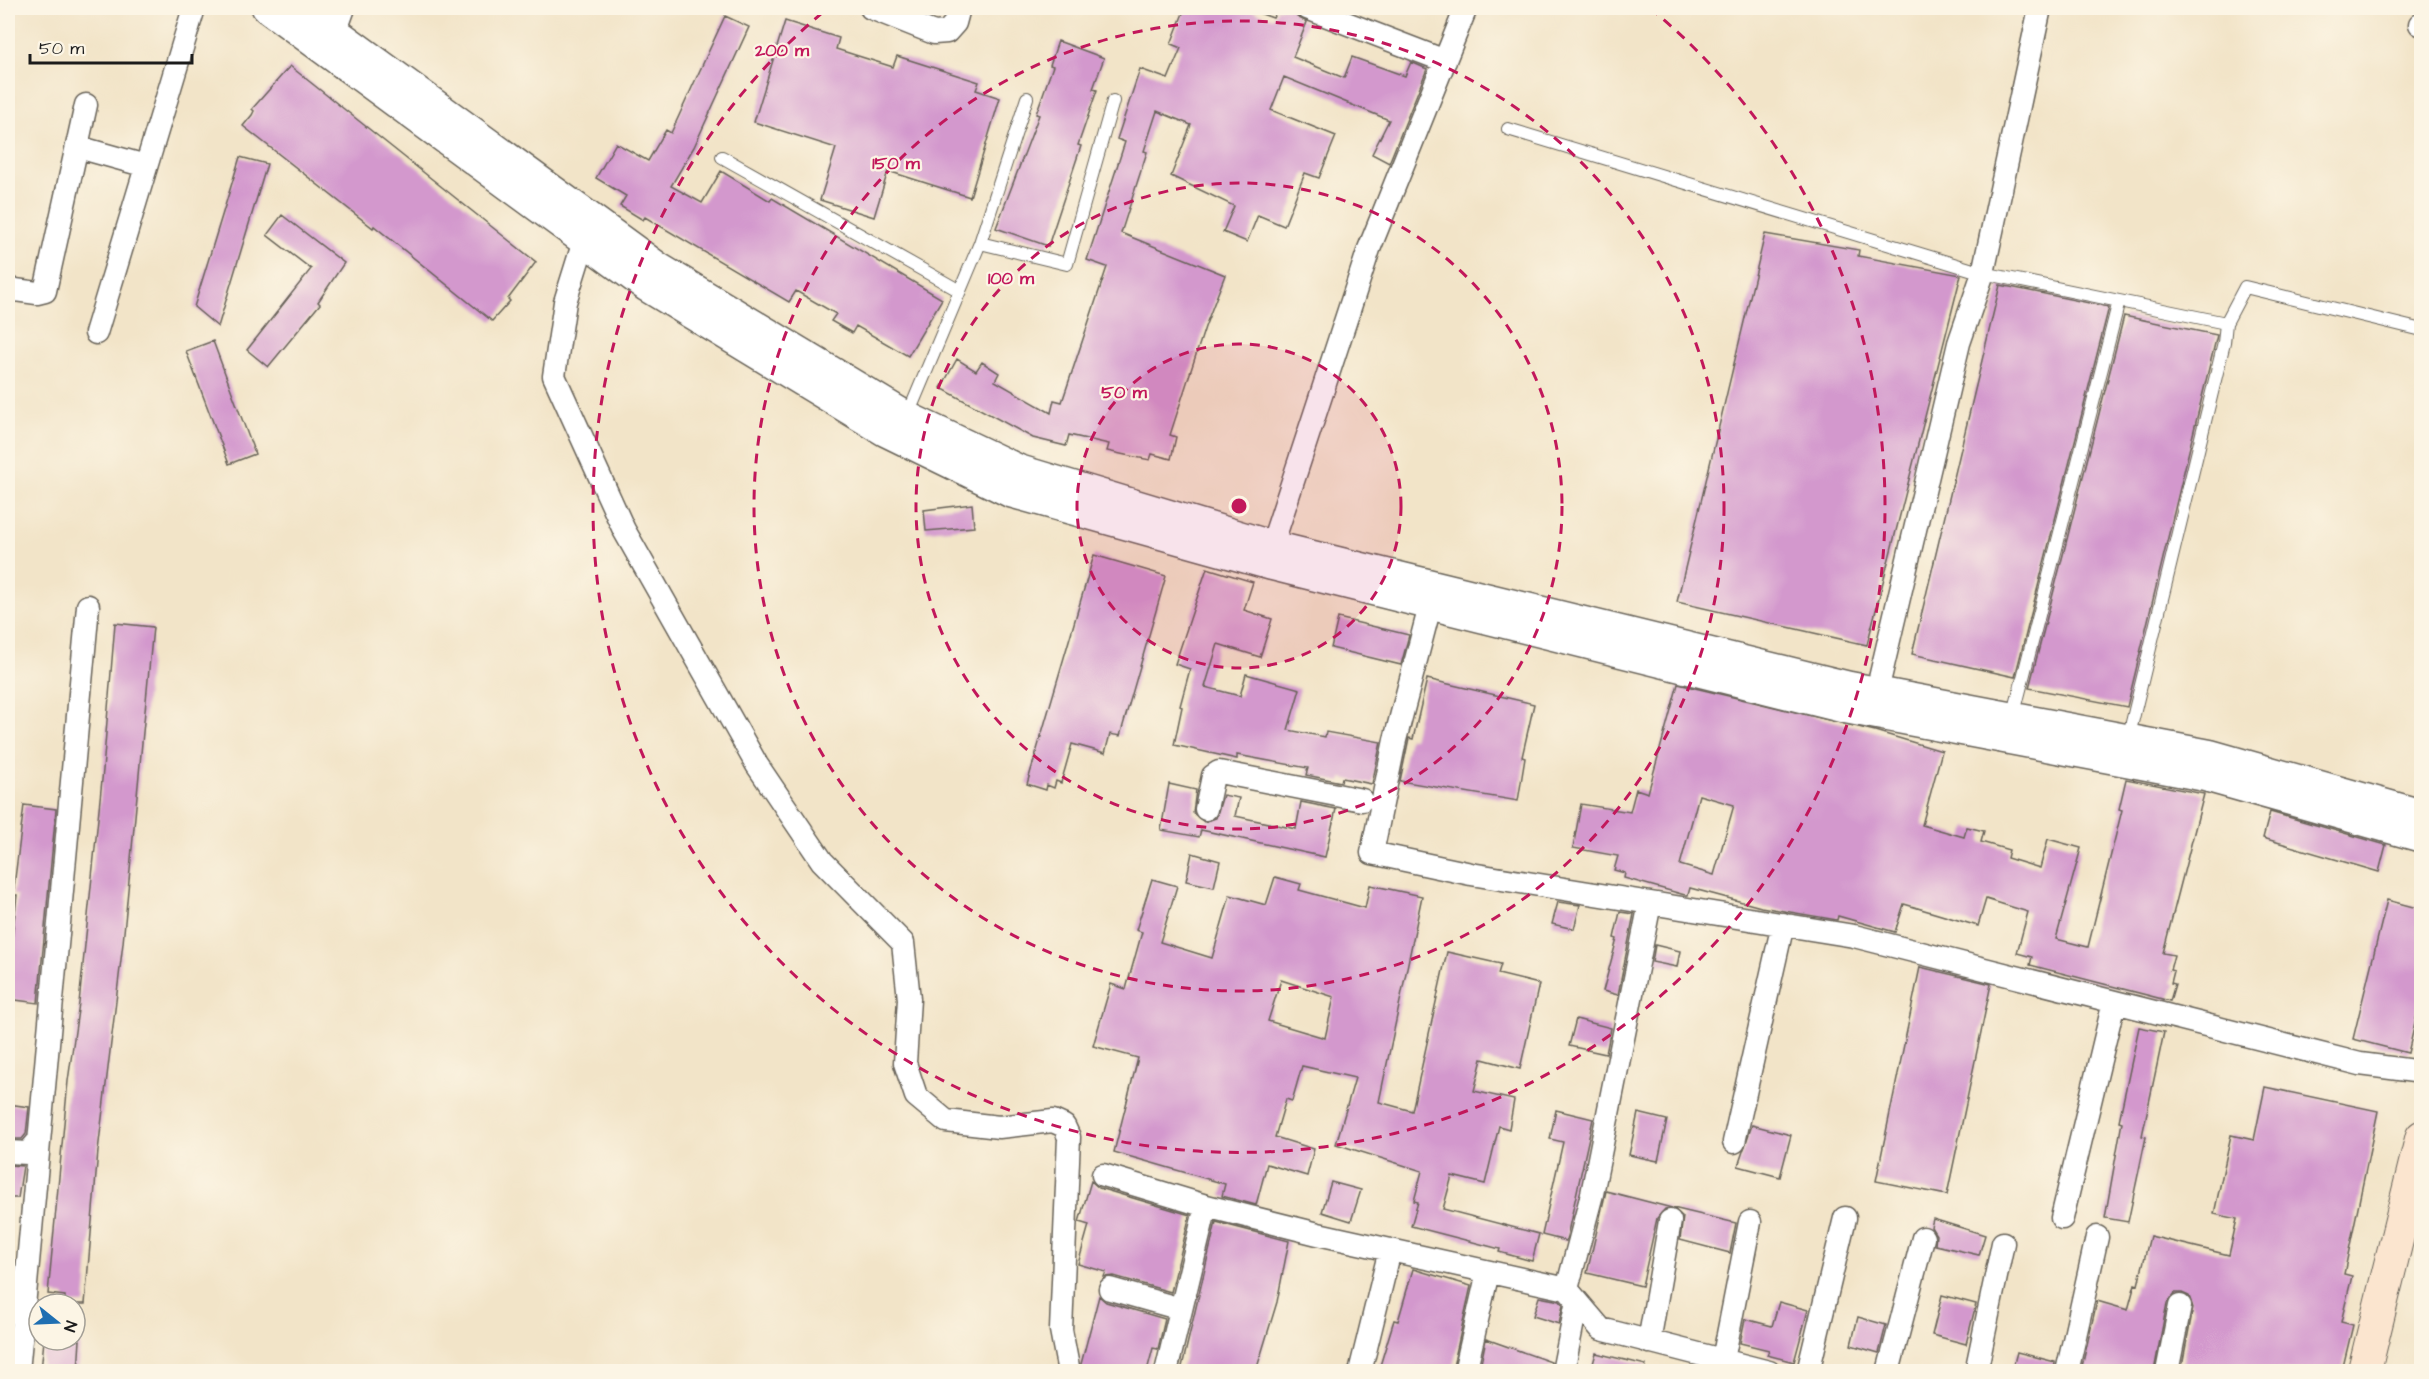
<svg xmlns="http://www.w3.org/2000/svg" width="2429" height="1379" font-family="'Architects Daughter',sans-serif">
  <rect width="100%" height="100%" fill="#fcf5e5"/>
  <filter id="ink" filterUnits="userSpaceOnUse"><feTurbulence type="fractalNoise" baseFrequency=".0167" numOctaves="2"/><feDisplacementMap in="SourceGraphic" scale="12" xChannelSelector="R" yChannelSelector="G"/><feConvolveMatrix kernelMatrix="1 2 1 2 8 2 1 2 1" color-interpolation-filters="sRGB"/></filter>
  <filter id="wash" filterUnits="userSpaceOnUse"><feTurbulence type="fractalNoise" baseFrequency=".008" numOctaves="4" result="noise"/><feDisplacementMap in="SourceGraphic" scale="24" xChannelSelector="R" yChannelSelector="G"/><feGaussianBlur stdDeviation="1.35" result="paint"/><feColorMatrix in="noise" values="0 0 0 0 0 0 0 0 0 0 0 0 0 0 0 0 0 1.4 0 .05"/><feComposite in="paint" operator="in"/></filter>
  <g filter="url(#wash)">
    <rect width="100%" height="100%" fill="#f2e4c8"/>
    <g id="blocks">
      <path fill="#d398cd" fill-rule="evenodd" d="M1185 8H1245L1273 18 1278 8H1294L1297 17 1307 22 1293 57 1344 78 1352 57 1405 76 1411 62 1427 69 1389 163 1372 154 1389 120 1284 77 1271 110 1336 136 1319 178 1305 173 1284 226 1258 215 1247 242 1223 232 1234 206 1171 176 1191 125 1157 111 1144 151 1147 152 1121 233 1225 275 1205 327 1170 435 1176 437 1171 459 1152 454 1150 460 1130 456 1107 451 1109 444 1069 435 1066 446 1033 438 941 388 957 359 976 371 982 362 999 373 995 381 1051 413 1054 400 1062 402 1107 267 1087 260 1125 142 1117 139 1140 69 1168 79 1181 48 1171 44Z
        M725 16 749 27 694 147 671 186 702 203 721 171 770 201 772 198 942 299 908 356 856 326 852 333 831 321 836 314 796 291 789 302 645 217 643 220 620 206 626 196 596 178 616 143 648 161 666 130 671 133Z
        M785 21 839 38 836 49 893 67 897 56 979 82 976 90 1000 98 970 197 888 171 874 217 820 200 836 148 754 122Z
        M1058 41 1104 58 1093 89 1097 90 1078 145 1081 146 1048 246 996 228 1039 115 1036 114 1053 66 1050 65Z
        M290 66 536 262 508 299 510 301 492 321 374 226 373 228 243 126 252 115 254 111 252 109Z
        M240 157 267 164 218 327 194 307Z
        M282 215 344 263 318 302 320 304 268 367 247 350 311 269 267 235Z
        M1765 234 1859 250 1858 256 1961 275 1867 645 1677 602Z
        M2000 285 2109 307 2015 677 1912 654Z
        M2124 316 2217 335 2127 707 2029 688Z
        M213 341 255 454 229 464 186 351Z
        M972 504 974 527 926 531 924 510Z
        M1094 555 1166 576 1120 736 1110 734 1105 753 1072 744 1061 783 1056 781 1054 788 1047 785 1046 790 1027 784Z
        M1207 568 1253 582 1244 610 1272 619 1260 657 1218 644 1205 687 1240 696 1246 674 1300 689 1288 730 1325 737 1326 732 1381 742 1372 784 1342 778 1341 782 1306 775 1308 768 1237 755V759L1174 745 1182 707 1180 706 1190 669 1175 664Z
        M1338 618 1409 635 1401 665 1331 648Z
        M115 623 153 627 123 943 98 1151 85 1304H65V1296L48 1294 68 1081 79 1003 103 770Z
        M1427 679 1534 704 1522 757 1525 758 1518 801 1400 781 1409 738 1413 739Z
        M1678 684 1875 731 1942 751 1922 825 1964 837 1967 827 1984 831 1981 842 2009 850 2007 858 2040 868 2048 839 2081 848 2056 939 2088 947 2122 810 2119 809 2126 779 2204 794 2163 953 2174 955 2170 970 2174 971 2171 983 2175 984 2170 1001 2030 965 2032 957 2017 953 2028 912 1986 899 1978 926 1904 904 1895 932 1838 916 1837 920 1761 907 1690 888 1688 895H1685L1624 878 1625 873 1614 870 1618 856 1573 848 1581 804 1630 812 1636 789 1648 793ZM1699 795 1734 805 1714 875 1680 865Z
        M1169 784 1196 790 1193 813 1204 822 1216 818 1223 795 1239 798 1235 816 1296 829 1301 802 1336 809 1325 857 1201 830 1199 837 1161 830Z
        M24 805 56 809 38 1003 8 999V974L17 895H13Z
        M2270 812 2386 845 2379 872 2263 838Z
        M1192 853 1220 861 1214 887 1186 881Z
        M1275 877 1301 884 1299 890 1365 908 1370 885 1422 896 1379 1102 1412 1111 1447 952 1501 964 1498 974 1539 984 1520 1069 1482 1059 1474 1091 1514 1100 1509 1129 1499 1126 1485 1184 1452 1176 1443 1209 1539 1234 1532 1261 1499 1252 1500 1249 1411 1226 1418 1202 1414 1201 1422 1171 1336 1144 1355 1078 1302 1066 1292 1101 1286 1099 1275 1137 1314 1149 1307 1176 1267 1164 1256 1205 1222 1196 1225 1184 1114 1152 1138 1058 1093 1046 1111 984 1126 989 1142 932 1136 930 1152 879 1177 886 1160 942 1212 958 1230 895 1266 905ZM1281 980 1334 997 1325 1038 1268 1021Z
        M2387 900 2421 909V998L2408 1053 2353 1039Z
        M1558 902 1580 905 1574 929 1552 924Z
        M1620 912 1634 914 1618 995 1603 991 1617 939 1614 938Z
        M1655 945 1680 951 1677 967 1652 962Z
        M1920 967 1991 984 1947 1195 1876 1181Z
        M1576 1019 1611 1028 1606 1054 1569 1046Z
        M2139 1027 2164 1032 2142 1136 2146 1137 2128 1222 2105 1218 2122 1122 2119 1121Z
        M2265 1087 2378 1111 2344 1274 2352 1276 2341 1322 2353 1325 2342 1371H2181L2193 1308 2189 1296 2182 1293H2175L2167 1303 2154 1371H2081L2097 1301 2128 1310 2135 1284 2138 1285 2150 1236 2229 1255 2237 1219 2214 1214 2231 1135 2254 1140Z
        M8 1104 29 1107 26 1134 22 1139H8Z
        M1556 1110 1593 1119 1566 1241 1542 1235 1563 1142 1550 1139Z
        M1638 1113 1667 1120 1658 1161 1629 1155Z
        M1752 1125 1791 1135 1780 1177 1738 1166Z
        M8 1165 23 1166 18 1198H8Z
        M1091 1181 1099 1188 1190 1215 1171 1292 1114 1276 1104 1277 1106 1272 1078 1264 1089 1225 1079 1222Z
        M1331 1182 1361 1190 1351 1221 1322 1212Z
        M1606 1191 1672 1208 1665 1209 1657 1218 1642 1286 1587 1273Z
        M1673 1208 1736 1223 1730 1253 1680 1240 1683 1217Z
        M1933 1219 1985 1235 1979 1255 1935 1245 1936 1235 1931 1227Z
        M1216 1222 1289 1241 1277 1302 1256 1371H1181Z
        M1413 1269 1471 1286 1452 1371H1388L1379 1369 1394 1320 1398 1321Z
        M1942 1295 1976 1304 1966 1344 1932 1335Z
        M1099 1296 1106 1302 1165 1319 1158 1349 1153 1348 1147 1371H1082L1081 1364Z
        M1539 1297 1560 1301 1563 1305 1559 1324 1533 1316Z
        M1779 1302 1808 1310 1794 1362 1767 1355 1769 1350 1740 1343 1745 1319 1772 1326Z
        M1858 1317 1886 1325 1879 1353 1851 1345Z
        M1486 1339 1551 1362 1550 1371H1490L1480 1368Z
        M44 1340H80L78 1371H41Z
        M2017 1352 2055 1362 2054 1371H2012Z
        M1596 1353 1646 1365 1645 1371H1591Z"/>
    </g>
  </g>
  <g filter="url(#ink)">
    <use href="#blocks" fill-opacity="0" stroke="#676258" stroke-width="1.5"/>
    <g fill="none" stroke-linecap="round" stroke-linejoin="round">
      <defs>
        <path id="service" d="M1508 129 1983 273 2226 323 2245 287 2422 330
          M722 157 960 291
          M980 243 1067 264 1113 101
          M907 417 980 243 1027 98
          M2013 717 2119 301
          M2128 739 2224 343 2226 323"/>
        <path id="minor" d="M871 8 934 33 947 32 955 23 959 8
          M1307 8 1445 61
          M2420 24 2422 25
          M336 30 344 8
          M78 147 146 166
          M584 241 565 302 554 376 624 530 757 765 822 861 903 943 909 999 905 1063 916 1096 946 1121 999 1127 1053 1121 1064 1126 1069 1137 1061 1330 1069 1372
          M8 289 37 293 45 291 86 105
          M96 333 194 8
          M1272 545 1369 249 1466 8
          M1434 591 1395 740 1372 853 1471 874 1854 936 2360 1064 2422 1072
          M1877 691 1959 343 1983 273 2040 8
          M1206 809 1213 776 1219 772 1362 800
          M1734 1142 1783 924
          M8 1152 28 1153 39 1140
          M1103 1175 1206 1206 1318 1234 1567 1289 1601 1329 1769 1372
          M2062 1218 2114 1002
          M1110 1289 1181 1309
          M1567 1289 1592 1194 1650 903
          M1649 1342 1670 1221
          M1723 1360 1750 1222
          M18 1372 88 606
          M1166 1372 1206 1206
          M1360 1372 1390 1250
          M1465 1372 1488 1272
          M1563 1372 1577 1301
          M1808 1372 1845 1218
          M1888 1372 1923 1238
          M1976 1372 2003 1243
          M2067 1372 2097 1237
          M2167 1372 2180 1306"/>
        <path id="tertiary" d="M266 8 646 287 885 432 1010 493 1272 566 1845 709 2205 777 2422 838
          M304 8 659 267 907 416 1019 469 1272 545 1436 585 1850 686 2210 754 2422 814"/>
        <path id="secondary" d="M2364 1372 2422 1137"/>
      </defs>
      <use href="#service" stroke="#676258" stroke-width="14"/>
      <use href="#minor" stroke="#676258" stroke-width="25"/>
      <use href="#tertiary" stroke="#676258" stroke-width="31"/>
      <use href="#secondary" stroke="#676258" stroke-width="35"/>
      <use href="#service" stroke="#fff" stroke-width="12"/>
      <use href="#minor" stroke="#fff" stroke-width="22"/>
      <use href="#tertiary" stroke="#fff" stroke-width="28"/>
      <use href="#secondary" stroke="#fbe5cf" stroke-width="33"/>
    </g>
  </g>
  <circle cx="1239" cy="506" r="162" fill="#c2185b" fill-opacity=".12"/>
  <g fill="none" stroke="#c2185b" stroke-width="3" stroke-dasharray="10 8">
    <circle cx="1239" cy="506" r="162"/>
    <circle cx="1239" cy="506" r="323"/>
    <circle cx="1239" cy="506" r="485"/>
    <path d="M1650 8A646 646 0 1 1 828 8"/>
  </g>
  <circle cx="1239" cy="506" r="9" fill="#c2185b" stroke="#fcf5e5" stroke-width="3"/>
  <g font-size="18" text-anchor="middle" font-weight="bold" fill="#c2185b" stroke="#fcf5e5" stroke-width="4.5" stroke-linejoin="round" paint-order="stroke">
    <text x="782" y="56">200 m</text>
    <text x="896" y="169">150 m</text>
    <text x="1011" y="284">100 m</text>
    <text x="1124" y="398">50 m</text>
  </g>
  <rect width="2429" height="1379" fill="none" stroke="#fcf5e5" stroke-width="30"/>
  <g transform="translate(57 1322) rotate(108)"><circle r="28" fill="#fcf5e5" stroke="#a29e95" stroke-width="1.5"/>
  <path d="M0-4.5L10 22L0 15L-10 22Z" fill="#1f6fb2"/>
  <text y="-9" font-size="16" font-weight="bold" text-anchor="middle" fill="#1c1c1c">N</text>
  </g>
  <path d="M30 54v9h162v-9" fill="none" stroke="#1c1c1c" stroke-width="3"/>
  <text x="39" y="54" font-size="18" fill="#1c1c1c" stroke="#fcf5e5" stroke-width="4.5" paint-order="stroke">50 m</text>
</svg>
